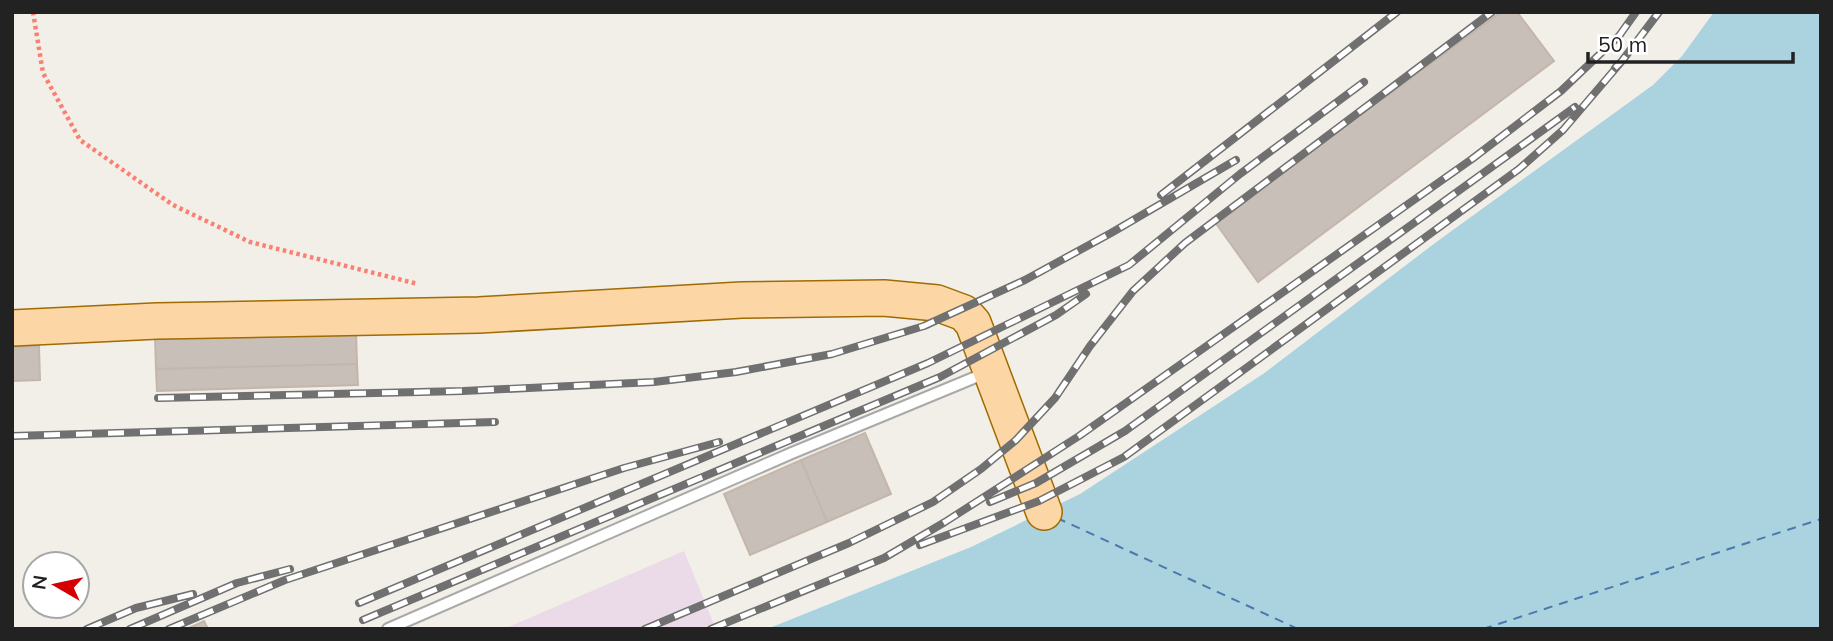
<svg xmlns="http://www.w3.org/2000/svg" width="1833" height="641" font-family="Mulish,sans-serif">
  <rect width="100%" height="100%" fill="#f2efe9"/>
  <path fill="#ebdbe8" d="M684 551 716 629H504Z"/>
  <path fill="#aad3df" d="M1714 12H1821V629H767L971 547 1080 494 1263 374 1435 243 1653 85 1682 56Z"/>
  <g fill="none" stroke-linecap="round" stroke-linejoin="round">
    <path stroke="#4a7aab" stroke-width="2" stroke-dasharray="9 7" stroke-linecap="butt" d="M1057 518 1298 629
      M1483 629 1821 519"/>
  </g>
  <path fill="#c7bfb8" stroke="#c4b6ab" stroke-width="2" d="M1501 12H1517L1554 61 1258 282 1215 222Z
    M356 330 357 364 156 369 155 336Z
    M39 346 40 380 12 381V347Z
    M357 364 358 385 157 391 156 369Z
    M865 433 891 494 827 522 801 460Z
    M801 460 827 522 750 555 724 494Z
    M204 621 208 629H187Z"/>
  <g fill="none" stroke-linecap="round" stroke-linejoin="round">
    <defs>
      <path id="lane" d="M388 629 792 453 988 372"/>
      <path id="primary" d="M12 328 157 321 479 315 742 300 884 298 937 303 964 313 973 323 1044 512"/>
    </defs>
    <use href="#lane" stroke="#a9a9a9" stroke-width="14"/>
    <use href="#primary" stroke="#a06b00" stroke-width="38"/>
    <path stroke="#fa8072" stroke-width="4.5" stroke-dasharray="3.5 3.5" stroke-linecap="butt" d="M33 12 43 73 80 140 173 205 250 242 418 284"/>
    <use href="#lane" stroke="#fff" stroke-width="10"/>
    <use href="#primary" stroke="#fcd6a4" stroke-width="35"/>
    <defs>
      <path id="rail" d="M1615 68 1622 61 1659 12
        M1161 195 1397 12
        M158 398 463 391 654 382 736 372 832 354 924 326 1025 280 1111 233 1236 160
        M12 436 495 422
        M990 502 1036 483 1125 431 1575 107
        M920 545 1039 501 1124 457 1519 169 1563 130 1622 61
        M359 603 928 363 1129 265 1240 174 1364 82
        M363 620 940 377 1056 315 1086 294
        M87 629 136 608 193 594
        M130 629 237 583 290 569
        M169 629 285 580 624 468 719 442
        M645 629 849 543 933 502 981 469 1016 440 1055 398 1090 346 1133 291 1185 243 1492 12
        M711 629 884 558 945 522 1079 436 1472 159 1561 91 1619 36 1636 12"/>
    </defs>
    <use href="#rail" stroke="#707070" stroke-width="8"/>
    <use href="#rail" stroke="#fff" stroke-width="5" stroke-dasharray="16" stroke-linecap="butt"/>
  </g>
  <rect width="1833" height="641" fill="none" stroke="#222222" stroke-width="28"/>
  <g transform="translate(56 585) rotate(279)"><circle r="33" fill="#ffffff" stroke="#a7a7a7" stroke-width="2"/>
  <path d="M0-5L12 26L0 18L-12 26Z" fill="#d40000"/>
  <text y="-10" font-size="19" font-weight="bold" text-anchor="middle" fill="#222222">N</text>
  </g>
  <path d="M1588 52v10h205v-10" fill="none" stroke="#222222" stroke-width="3.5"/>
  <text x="1598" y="52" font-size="21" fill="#222222" stroke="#ffffff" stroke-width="5" paint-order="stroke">50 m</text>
</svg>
